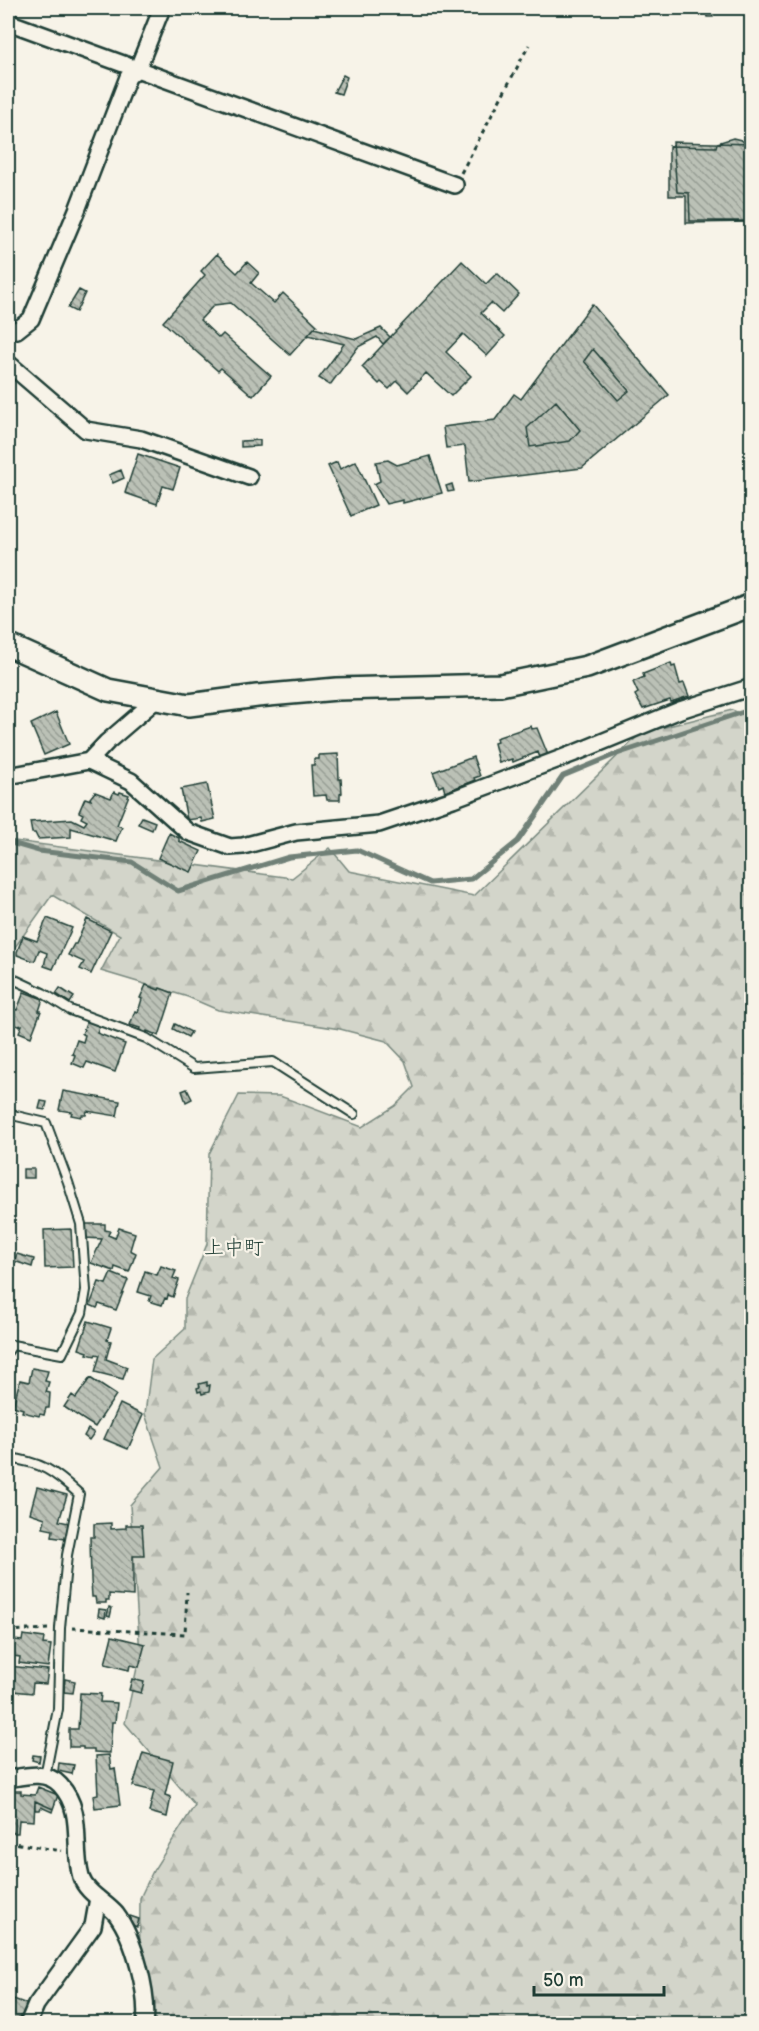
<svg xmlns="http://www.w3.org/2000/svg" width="759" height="2031" font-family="'Balsamiq Sans','Klee One',sans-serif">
  <defs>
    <pattern id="forest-firs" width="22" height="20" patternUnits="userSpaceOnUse" patternTransform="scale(1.5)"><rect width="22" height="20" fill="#d3d5ca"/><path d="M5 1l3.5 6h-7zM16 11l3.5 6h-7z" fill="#b5b8ae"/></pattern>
    <pattern id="building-back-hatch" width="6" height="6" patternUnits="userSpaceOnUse" patternTransform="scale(1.5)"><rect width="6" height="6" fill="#bbc1b6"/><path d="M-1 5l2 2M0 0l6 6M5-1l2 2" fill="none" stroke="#979e95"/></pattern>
  </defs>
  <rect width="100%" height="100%" fill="#f7f3e8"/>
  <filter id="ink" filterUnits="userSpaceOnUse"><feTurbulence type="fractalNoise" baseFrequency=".0167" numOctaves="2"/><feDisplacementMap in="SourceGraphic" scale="12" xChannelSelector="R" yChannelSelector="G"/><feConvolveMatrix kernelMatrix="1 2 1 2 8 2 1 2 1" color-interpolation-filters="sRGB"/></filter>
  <g filter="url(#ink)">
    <path fill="url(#forest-firs)" stroke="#79897f" stroke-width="1.5" d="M732 710 751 718V2023H139L140 1898 153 1871 195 1805 125 1723 140 1654 130 1505 163 1467 145 1414 152 1359 185 1329V1299L207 1244 209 1154 239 1095 280 1096 362 1127 395 1106 414 1087 405 1061 386 1041 340 1029 218 1010 188 997 101 971 120 935 52 895 8 957V840L292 878 330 848 349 871 474 896 641 733Z"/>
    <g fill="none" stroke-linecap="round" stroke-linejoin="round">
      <path stroke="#6f8077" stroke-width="5" d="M8 842 39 851 132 862 178 891 289 857 357 850 430 883 471 879 518 841 563 776 614 755 752 709"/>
    </g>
    <path fill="url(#building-back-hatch)" stroke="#1f3d34" stroke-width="1.5" d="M705 8H712L713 17H707Z
      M343 75 347 77 341 94 334 92Z
      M733 138 741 140 747 144 752 143V222L686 223V196H669V146L716 147 717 143Z
      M673 142 752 144V221H690L689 193 677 192Z
      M217 254 237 273 247 262 259 273 251 283 274 303 283 293 317 325 290 355 231 303 214 305 200 320 219 338 223 334 271 376 253 396 221 368 218 371 163 322 205 275 201 271Z
      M462 261 486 284 497 273 519 294 502 313 491 303 481 313 505 336 487 356 463 334 446 352 471 376 451 396 426 373 408 392 397 381 389 389 381 382 379 384 362 367Z
      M79 290 85 293 76 312 68 308Z
      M592 304 669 395 582 468 469 482 465 446 446 448 443 427 495 420 514 394 521 399Z
      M314 328 356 339 381 328 390 337 383 344 377 337 358 347 330 385 319 378 344 344 308 335Z
      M593 349 629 391 618 400 584 361Z
      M556 401 580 430 570 441 530 447 527 428Z
      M260 440V446L241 447V441Z
      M138 454 180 468 173 489 163 486 157 504 125 493Z
      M430 456 442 493 403 503V500L386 504 374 484 380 481 376 462 388 460 397 465Z
      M356 461 376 505 351 516 328 466 337 462 340 469Z
      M121 470 124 478 113 483 109 475Z
      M452 484 454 491 448 492 446 486Z
      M671 663 672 667 675 666 680 684 684 683 689 696 671 702 670 700 643 709 635 695 638 693 633 682 644 677 643 674Z
      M56 712 69 744 44 755 31 724Z
      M531 726 532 729 537 728 548 755 540 758 538 752 513 762 512 759 499 763 494 743 497 742 496 738Z
      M338 754 339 779H341L342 793 340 794V800H327L326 795 313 796 311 765H314V759H319V755Z
      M473 757 480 776 474 778 475 780 445 792 443 785 439 787 433 772Z
      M207 784 215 819 202 822 201 818 187 820 181 789Z
      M95 792 111 798 114 792 119 794 120 792 129 795 117 825 122 827 116 841 71 828V837L38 839 35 833H32L30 822 72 819 84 825 87 821 81 818 83 814 79 812 85 798 91 800 90 798Z
      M142 817 155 822 152 830 138 824Z
      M169 833 179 838V841L201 851 191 872 158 858Z
      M47 918 72 928 53 969 44 966 47 953 39 950 35 960 33 961 17 955V952L23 936 37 941Z
      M87 919 111 931 91 974 80 969 84 962 68 955 74 944H76Z
      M146 985 159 990 160 988 173 993 159 1036 147 1031 146 1034 139 1031 140 1028 130 1025 135 1011 138 1012 142 999 140 998Z
      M60 988 74 997 70 1003 56 994Z
      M24 992 43 999 39 1011H41L31 1037 19 1032 22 1025 18 1026 8 1022 11 1008 17 1010Z
      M87 1021 99 1026 97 1033 125 1044 115 1072 87 1062 84 1068 72 1063 75 1055 72 1054 77 1040 83 1042 85 1035 82 1034Z
      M175 1024 191 1032 188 1037 173 1029Z
      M187 1089 192 1099 186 1102 182 1091Z
      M63 1091 120 1101 117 1116 87 1111 86 1115H82L81 1117 71 1115 72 1112 59 1110Z
      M41 1101 47 1102 45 1110 39 1109Z
      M23 1169H34V1178H23Z
      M86 1224H105V1230L110 1231 108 1235 115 1238 119 1228 135 1233 130 1250 136 1253 129 1272 115 1267 114 1271 91 1263 102 1239 86 1238Z
      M71 1229 73 1267 45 1268 44 1230Z
      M17 1254 34 1259 32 1267 14 1261Z
      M161 1266 176 1271 173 1278 179 1280 173 1297 168 1295 167 1299 165 1298 162 1305 149 1301 151 1296 138 1292 145 1271 157 1275Z
      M111 1273 128 1280 116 1310 99 1304 97 1308 90 1305 99 1282 106 1284Z
      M8 1278 15 1280 8 1311Z
      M88 1321 111 1328 107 1340 111 1341 106 1359 127 1367 123 1379 95 1372 100 1355 96 1354 95 1356 87 1354 88 1352 79 1349Z
      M32 1368 48 1371 45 1381 49 1382 46 1392 50 1393 49 1408H46L44 1415 40 1414 39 1416 22 1412 23 1409 13 1406 20 1380 29 1382Z
      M90 1378 116 1395 95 1427 64 1407 72 1395 76 1398Z
      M207 1382V1386L210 1385 209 1392 202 1394 201 1391 198 1392 197 1388 200 1387 199 1384Z
      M120 1404 143 1415 128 1449 104 1439Z
      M88 1429 94 1433 89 1440 84 1436Z
      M37 1487 67 1495 59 1521 69 1523 65 1539 52 1537 53 1530 43 1528 45 1518 30 1513Z
      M111 1523V1529L126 1528V1525H142L144 1556H133V1596L109 1594V1600H106V1603H96L95 1597H92L91 1580 90 1537H94V1524Z
      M109 1607 112 1608 110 1617 107 1616Z
      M99 1609 106 1610 105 1618 98 1616Z
      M23 1635 44 1638 43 1644 51 1645 48 1667 19 1663 20 1657 13 1656 12 1663 8 1662V1639L22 1641Z
      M112 1636 145 1644 139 1667 130 1665 129 1670 105 1664Z
      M8 1666 48 1670 46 1684 33 1683 32 1693 13 1691 14 1680H8Z
      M65 1679 75 1681 73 1693 64 1692Z
      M132 1679 144 1682 141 1693 129 1690Z
      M80 1693 101 1694 100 1702 117 1703 115 1722H112L110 1753 94 1752V1749H83V1747H69V1729H78Z
      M143 1753 173 1761 165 1795 171 1797 167 1817 149 1812 154 1791 133 1786Z
      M143 1753 173 1761 165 1795 171 1797 167 1817 149 1812 154 1791 133 1786Z
      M33 1755 40 1756 39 1762 32 1760Z
      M109 1755 111 1769 115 1768 120 1805 95 1808 93 1796 98 1795 96 1756Z
      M59 1763 74 1765 72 1774 58 1771Z
      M38 1787 58 1795 53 1809 35 1801 34 1821 19 1820 18 1833H8V1791H21V1794L35 1795Z
      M35 1801 53 1809 52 1812 41 1807 40 1810H35Z
      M8 1865 11 1866 8 1890Z
      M130 1916 139 1919 137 1927 127 1923Z
      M8 1997 27 2004 23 2017 20 2016 17 2024H8Z"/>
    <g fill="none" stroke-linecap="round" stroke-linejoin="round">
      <defs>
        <path id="lane" d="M8 989 11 978 43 993 70 1010 146 1038 194 1068 273 1062 354 1114
          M8 1114 46 1123 68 1182 81 1224 86 1290 82 1313 62 1354 12 1345 8 1351
          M8 1458C41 1462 54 1471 79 1494L67 1555 60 1628 58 1709 45 1776"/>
        <path id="street" d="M8 22 455 185
          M8 331 17 330 31 319 77 210 128 77 138 68 162 8
          M8 363 86 430 141 439 249 477
          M89 761 131 781 188 832 230 847 243 846 296 832 379 824 453 799 575 753 680 710 752 687
          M8 776 89 761 107 742 157 699
          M8 1779C25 1776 46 1770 60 1785 85 1812 72 1846 81 1877 86 1893 106 1902 116 1914 134 1938 149 1994 145 2024
          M28 2024 36 2005 93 1926 98 1898"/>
        <path id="secondary" d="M8 645 108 690 189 705 257 696 337 689 500 685 587 667 752 605"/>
      </defs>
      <use href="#lane" stroke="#1f3d34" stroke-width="12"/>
      <use href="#street" stroke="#1f3d34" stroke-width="20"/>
      <use href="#secondary" stroke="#1f3d34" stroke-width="26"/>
      <path stroke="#1f3d34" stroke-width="3" stroke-dasharray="4.5 4.5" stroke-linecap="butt" d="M461 173 529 45
        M72 1628 185 1634 187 1592
        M8 1631 48 1629
        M8 1842 62 1851"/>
      <use href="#lane" stroke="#f7f3e8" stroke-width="8"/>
      <use href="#street" stroke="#f7f3e8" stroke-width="15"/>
      <use href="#secondary" stroke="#f7f3e8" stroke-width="21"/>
    </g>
  </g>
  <g text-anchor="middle" stroke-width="4.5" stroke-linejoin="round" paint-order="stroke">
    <g font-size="20" fill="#1f3d34" stroke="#f7f3e8">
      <text x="234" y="1254">上中町</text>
    </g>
  </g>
  <rect width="759" height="2031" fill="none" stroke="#f7f3e8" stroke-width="30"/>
  <rect x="15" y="15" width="729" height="2001" fill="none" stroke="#1f3d34" stroke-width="2" filter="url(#ink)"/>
  <path d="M534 1986v9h130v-9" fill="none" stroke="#1f3d34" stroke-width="3"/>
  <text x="543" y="1986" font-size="18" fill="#1f3d34" stroke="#f7f3e8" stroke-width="4.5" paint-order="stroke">50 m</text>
</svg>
